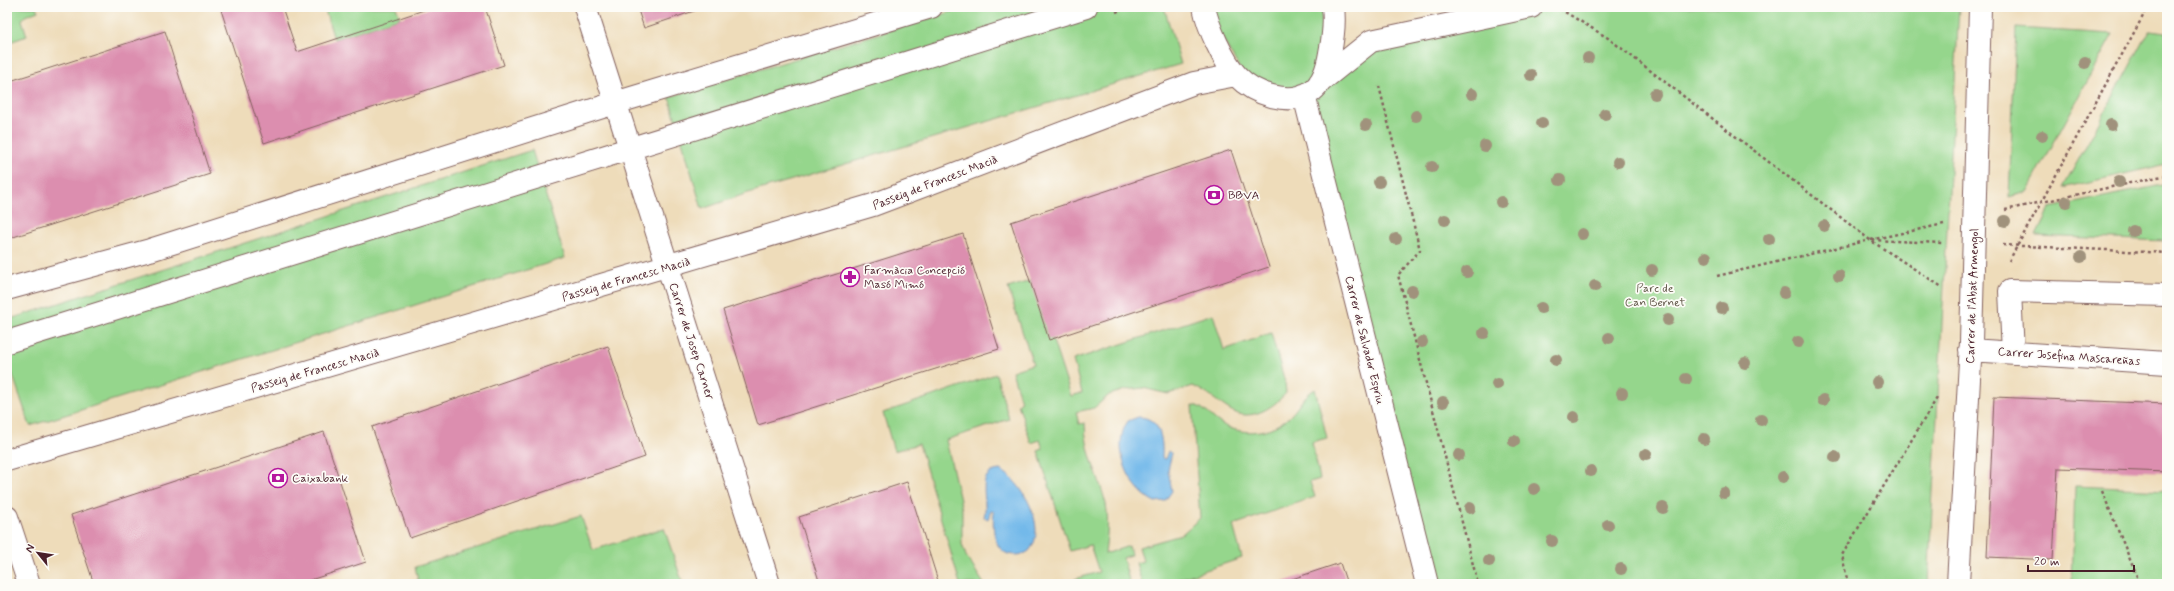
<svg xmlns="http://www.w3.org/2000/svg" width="2174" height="591" font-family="Mynerve,sans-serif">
  <rect width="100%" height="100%" fill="#fdfcf7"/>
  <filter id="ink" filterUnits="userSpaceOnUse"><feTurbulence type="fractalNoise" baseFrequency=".025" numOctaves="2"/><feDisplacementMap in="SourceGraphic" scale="8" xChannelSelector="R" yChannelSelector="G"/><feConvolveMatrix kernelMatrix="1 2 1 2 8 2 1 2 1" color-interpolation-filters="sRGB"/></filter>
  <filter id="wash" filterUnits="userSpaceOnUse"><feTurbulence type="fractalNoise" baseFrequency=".012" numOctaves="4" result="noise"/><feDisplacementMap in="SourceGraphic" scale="16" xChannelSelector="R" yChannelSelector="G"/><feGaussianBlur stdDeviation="0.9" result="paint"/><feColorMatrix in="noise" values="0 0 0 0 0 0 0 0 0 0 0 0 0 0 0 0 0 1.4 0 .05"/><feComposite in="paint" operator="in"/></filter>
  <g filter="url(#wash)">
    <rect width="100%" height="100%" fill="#eedcba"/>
    <path fill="#95d68c" stroke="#707a5c" d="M7 7H36L38 11 25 16 22 20 27 36 7 43Z
      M324 7H396L400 18 334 39Z
      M967 7H1164L1181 64 745 194 702 209 669 97Z
      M1204 7H1333L1328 61 1371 41 1527 7H1959L1928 584H1427L1304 96 1251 88Z
      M2016 28 2113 34 2027 192 2009 197Z
      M2149 31 2167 33V164L2063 188Z
      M532 150 565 258 30 426 7 358V320Z
      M2167 184V241L2036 236 2050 208Z
      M1033 280 1071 396 1082 393 1073 360 1213 314 1224 350 1271 333 1285 382 1286 393C1273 408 1250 423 1230 410 1217 402 1208 393 1193 386L1168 394 1143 388 1125 390 1109 395 1094 408 1076 412 1079 424 1085 423C1085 452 1099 476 1106 504 1109 521 1107 537 1105 554L1129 546 1131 555 1123 558 1130 584H1077L1075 579 1099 572 1090 545 1070 551 1038 451 1043 449 1040 440 1031 443 1018 404 1021 402 1012 371 1033 364 1008 288Z
      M996 374 1009 419 946 440 962 509V544L966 556 984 584H960L919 444 894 451 883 413Z
      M1315 389 1327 438 1312 442 1320 479 1310 482 1315 497 1233 525 1242 558 1164 584H1142L1136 563 1143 561 1139 547 1181 535 1200 518 1192 405C1202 405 1212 418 1220 423 1242 437 1271 434 1290 416 1300 406 1301 398 1315 389Z
      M2075 486 2167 490V564L2163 584H2072Z
      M581 516 593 550 664 528 683 584H419L415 567Z"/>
    <path fill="#73b9ea" stroke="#5e6c8a" d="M1138 417C1161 417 1163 440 1162 458L1165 459 1168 451 1172 453 1168 470 1172 491 1165 501 1155 502C1129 490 1110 446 1128 421Z
      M1000 470C1022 480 1049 529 1029 551 1025 554 1020 555 1015 555 993 555 992 527 994 512L991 511 988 519 984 517C989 500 974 472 1000 470Z"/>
    <g id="blocks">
      <path fill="#dc8eaf" d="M220 7H282L297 52 433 7H485L504 65 264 143Z
        M637 7H706L644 28Z
        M165 31 210 174 7 239V82Z
        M1231 150 1269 267 1049 340 1011 222Z
        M963 234 999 349 758 425 723 310Z
        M608 346 645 457 410 538 372 427Z
        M1994 397 2167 404V472L2058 468 2053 560 1987 557Z
        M324 432 366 562 298 584H94L71 515Z
        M907 482 939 584H820L799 517Z
        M1340 563 1347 584H1277Z"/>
    </g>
  </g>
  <g filter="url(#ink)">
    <use href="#blocks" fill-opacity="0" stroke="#83615d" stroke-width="1"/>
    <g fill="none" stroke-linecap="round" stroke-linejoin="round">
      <defs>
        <path id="minor" d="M585 7 769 584
          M1204 7C1208 27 1223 61 1237 76 1254 94 1290 107 1312 91 1323 83 1328 65 1330 53 1333 38 1335 22 1333 7
          M1320 82 1371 41 1531 7
          M1304 95 1427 584
          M7 289 150 250 615 103 931 7
          M7 342 1086 7
          M1970 350 2167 363
          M2013 353 2010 291 2167 295
          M7 460 873 205 1194 83 1236 75
          M7 517 29 584
          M1958 584 1971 342 1980 7"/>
      </defs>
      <use href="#minor" stroke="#83615d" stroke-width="24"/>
      <path stroke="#83615d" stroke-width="2.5" stroke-dasharray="3 3" stroke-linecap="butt" d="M1560 9 1608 38 1870 240 1942 287
        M1116 12 1129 7
        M1379 86 1420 250 1398 275 1478 584
        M2005 210 2167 175
        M1944 224 1870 240 1944 243
        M2003 245 2167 253
        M2009 261 2148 7
        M1717 276 1870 240
        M2102 491 2140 584
        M1848 584 1842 555 1937 398"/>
      <use href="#minor" stroke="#fff" stroke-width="22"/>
    </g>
    <g fill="#a0927b">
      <circle cx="1588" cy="58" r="6"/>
      <circle cx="2085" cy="63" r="6"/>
      <circle cx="1531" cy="75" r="6"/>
      <circle cx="1472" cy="94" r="6"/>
      <circle cx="1655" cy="94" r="6"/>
      <circle cx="1605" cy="114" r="6"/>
      <circle cx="1416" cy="116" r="6"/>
      <circle cx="1542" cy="123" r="6"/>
      <circle cx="1366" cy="125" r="6"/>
      <circle cx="2111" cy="125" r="6"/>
      <circle cx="2042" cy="136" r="6"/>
      <circle cx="1485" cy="146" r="6"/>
      <circle cx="1618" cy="162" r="6"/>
      <circle cx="1432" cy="167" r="6"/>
      <circle cx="1560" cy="180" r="6"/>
      <circle cx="1379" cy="182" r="6"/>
      <circle cx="2119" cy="182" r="6"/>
      <circle cx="1501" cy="202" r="6"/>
      <circle cx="2066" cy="202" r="6"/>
      <circle cx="1445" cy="220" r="6"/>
      <circle cx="2005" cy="221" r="6"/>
      <circle cx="1824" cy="226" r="6"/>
      <circle cx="2133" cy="231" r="6"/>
      <circle cx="1582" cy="234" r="6"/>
      <circle cx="1396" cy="239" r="6"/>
      <circle cx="1769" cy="239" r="6"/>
      <circle cx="1706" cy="257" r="6"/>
      <circle cx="2081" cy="257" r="6"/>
      <circle cx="1652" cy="270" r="6"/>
      <circle cx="1467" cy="272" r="6"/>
      <circle cx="1839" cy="276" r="6"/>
      <circle cx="1595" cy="286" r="6"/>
      <circle cx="1412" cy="291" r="6"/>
      <circle cx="1784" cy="293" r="6"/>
      <circle cx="1541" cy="308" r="6"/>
      <circle cx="1722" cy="308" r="6"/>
      <circle cx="1668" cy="320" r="6"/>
      <circle cx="1484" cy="333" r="6"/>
      <circle cx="1609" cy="338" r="6"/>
      <circle cx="1422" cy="342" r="6"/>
      <circle cx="1798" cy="342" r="6"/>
      <circle cx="1556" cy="360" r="6"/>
      <circle cx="1745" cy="363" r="6"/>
      <circle cx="1686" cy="379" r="6"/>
      <circle cx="1877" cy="382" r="6"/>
      <circle cx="1497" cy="384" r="6"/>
      <circle cx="1622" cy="393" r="6"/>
      <circle cx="1823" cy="400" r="6"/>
      <circle cx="1443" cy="402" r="6"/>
      <circle cx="1574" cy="417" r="6"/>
      <circle cx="1761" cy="420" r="6"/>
      <circle cx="1704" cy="439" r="6"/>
      <circle cx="1514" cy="441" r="6"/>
      <circle cx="1646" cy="454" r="6"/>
      <circle cx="1459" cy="455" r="6"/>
      <circle cx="1835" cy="457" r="6"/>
      <circle cx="1591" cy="471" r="6"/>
      <circle cx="1783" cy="477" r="6"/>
      <circle cx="1534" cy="489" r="6"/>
      <circle cx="1724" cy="493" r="6"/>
      <circle cx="1470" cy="508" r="6"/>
      <circle cx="1663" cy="508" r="6"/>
      <circle cx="1608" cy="525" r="6"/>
      <circle cx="1552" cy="541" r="6"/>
      <circle cx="1489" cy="561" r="6"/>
      <circle cx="1621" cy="569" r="6"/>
    </g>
  </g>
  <defs>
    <symbol id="bank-ring" viewBox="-11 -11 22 22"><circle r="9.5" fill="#fdfcf7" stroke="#b5179e" stroke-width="1.5"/><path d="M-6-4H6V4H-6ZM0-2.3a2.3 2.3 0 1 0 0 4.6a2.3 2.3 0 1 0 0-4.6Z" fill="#b5179e"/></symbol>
    <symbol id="pharmacy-ring" viewBox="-11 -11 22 22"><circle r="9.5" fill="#fdfcf7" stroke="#b5179e" stroke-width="1.5"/><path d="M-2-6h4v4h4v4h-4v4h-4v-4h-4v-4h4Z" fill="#b5179e"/></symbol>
  </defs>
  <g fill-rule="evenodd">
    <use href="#bank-ring" x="1203" y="184" width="22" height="22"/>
    <use href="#pharmacy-ring" x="839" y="266" width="22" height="22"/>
    <use href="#bank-ring" x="267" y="467" width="22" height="22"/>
  </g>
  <g text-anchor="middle" stroke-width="3.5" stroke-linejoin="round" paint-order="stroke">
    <g font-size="12" fill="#4a1f2b" stroke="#fdfcf7">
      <text transform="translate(935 182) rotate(-21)" y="4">Passeig de Francesc Macià</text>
      <text transform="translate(626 279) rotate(-16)" y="4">Passeig de Francesc Macià</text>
      <text transform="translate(1972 296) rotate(-88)" y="4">Carrer de l'Abat Armengol</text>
      <text transform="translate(1365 340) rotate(76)" y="4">Carrer de Salvador Espriu</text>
      <text transform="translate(692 341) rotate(72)" y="4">Carrer de Josep Carner</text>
      <text transform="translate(2069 356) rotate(4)" y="4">Carrer Josefina Mascareñas</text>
      <text transform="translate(315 370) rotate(-16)" y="4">Passeig de Francesc Macià</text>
    </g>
    <g font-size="12" fill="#4a1f2b" stroke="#fdfcf7" text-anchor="start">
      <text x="1228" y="199">BBVA</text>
      <text x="864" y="274">Farmàcia Concepció<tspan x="864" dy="14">Masó Mimó</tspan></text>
      <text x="292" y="482">Caixabank</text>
    </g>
    <g font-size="12" fill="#605648" stroke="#fdfcf7">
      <text x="1655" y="292">Parc de<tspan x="1655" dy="14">Can Bernet</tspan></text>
    </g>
  </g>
  <rect width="2174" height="591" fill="none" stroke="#fdfcf7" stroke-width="24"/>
  <g transform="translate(38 553) rotate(300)" stroke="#fdfcf7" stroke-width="3" paint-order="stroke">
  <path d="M0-3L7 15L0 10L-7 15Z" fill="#4a1f2b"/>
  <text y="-6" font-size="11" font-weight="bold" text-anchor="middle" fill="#4a1f2b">N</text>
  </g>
  <path d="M2028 565v6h106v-6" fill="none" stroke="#4a1f2b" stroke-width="2"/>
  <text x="2034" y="565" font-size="12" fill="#4a1f2b" stroke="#fdfcf7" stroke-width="3" paint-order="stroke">20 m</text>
</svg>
